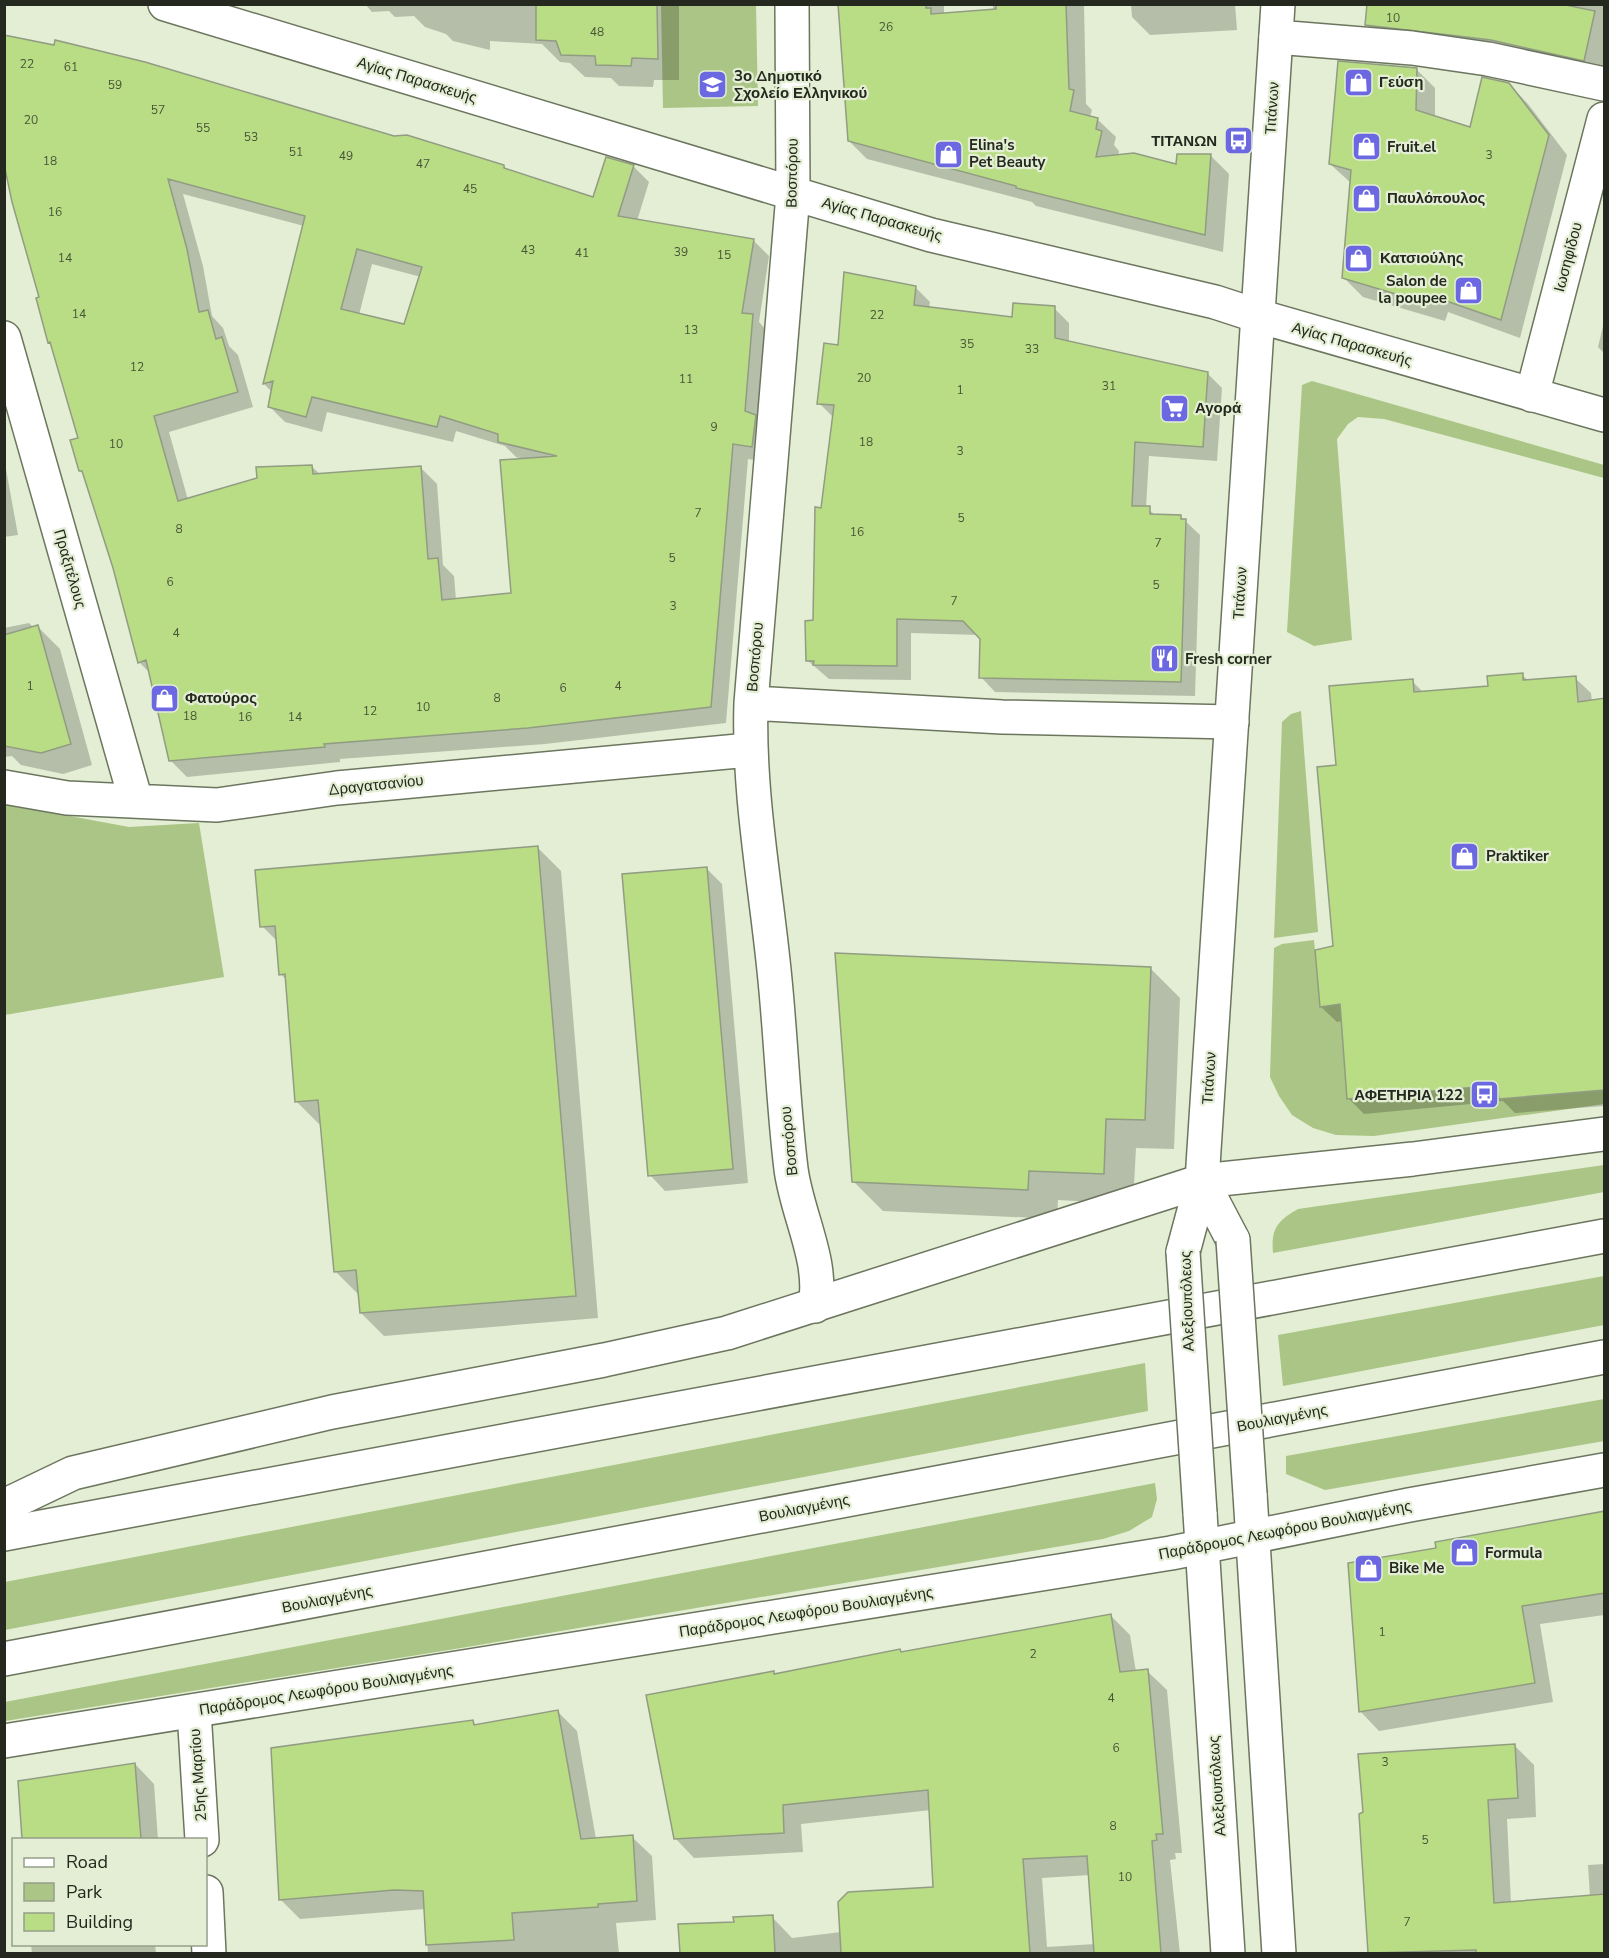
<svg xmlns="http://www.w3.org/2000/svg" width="1609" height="1958" font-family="'Nunito Sans',sans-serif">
  <rect width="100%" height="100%" fill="#e3eed4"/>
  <path fill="#aac585" d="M661 5H756L758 106 663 108Z
    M1312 381 1604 465V478L1384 419 1358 417 1348 424 1337 439 1352 640 1314 646 1287 632 1302 385Z
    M1301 711 1318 932 1274 938 1282 722 1291 714Z
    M5 804 129 827 199 823 224 977 5 1015Z
    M1314 940 1320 1007 1340 1004 1347 1099 1497 1085 1499 1099 1604 1090V1104L1374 1136 1336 1135 1313 1128 1292 1115 1279 1096 1270 1077 1274 948 1282 944Z
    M1604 1165V1192L1273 1253C1271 1229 1277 1221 1298 1209Z
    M1604 1276V1325L1283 1386 1278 1335Z
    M1145 1363 1148 1411 5 1630V1582Z
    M1604 1399V1441L1325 1490 1286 1474V1456Z
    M1155 1483 1157 1499 1152 1517 1129 1531 1103 1539 455 1649 5 1721V1702Z"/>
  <path fill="#0003" fill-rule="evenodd" d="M365 4H679V80H654L653 87 619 86 611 78 585 77 570 63 560 62 542 44 490 41V50L453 41 446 34 425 27 414 16 395 17 389 11 372 12Z
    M845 4H944V15L993 11V4H1084L1086 104 1092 110 1090 117 1097 119 1116 137 1114 145 1119 151 1118 156 1178 166 1210 155 1229 174 1223 252 1036 206 1032 202 867 159 849 141Z
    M1131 4H1235L1237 30 1150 35 1132 17Z
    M1368 4H1604V62L1601 77 1384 42 1367 25Z
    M1416 69 1435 88V117L1471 128 1509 84 1528 104 1567 155 1520 338 1448 312 1445 321 1363 297 1344 278 1351 183 1330 164Z
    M394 138 504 166 508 171 594 199 633 166 649 182 637 221 753 240 769 256 759 322 768 332V462L748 459 726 723 545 744 340 759V762L187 777 171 761 150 673 139 662 115 568 86 476 80 471V439L53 346 49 342 4 153ZM183 194 304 226 264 384 272 392 269 406 285 422 322 432 327 412 453 442 456 431 505 446 516 457 524 459 513 594 456 600 454 576 443 565 437 484 421 468 321 475 312 467 188 500 169 432 253 407 238 355 229 346 223 328 212 316 203 266ZM372 264 421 277 405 326 359 315Z
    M915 287 930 302 929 308 1013 319 1054 308 1069 323V343L1208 374 1222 388 1217 461 1149 456 1146 508 1157 516H1180L1200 535 1195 696 995 692 981 677 982 638 979 635 911 633V680L829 679 807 660 815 622 823 509 834 418 819 403 839 347Z
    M1604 322V353L1598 347Z
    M4 458 18 535 4 537Z
    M29 623 34 628 38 627 60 649 92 765 63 774 21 765 12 756 4 757V628Z
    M1522 675 1529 681 1575 678 1591 693 1592 702 1604 700V1106L1515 1113 1503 1101 1364 1114 1349 1099 1342 1021 1337 1022 1321 1007 1335 948 1337 766 1412 681 1424 693 1490 687Z
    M538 848 561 871 598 1318 384 1336 361 1313 358 1294 336 1272 322 1124H319L296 1101 287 980 280 974 278 942 262 926Z
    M707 869 722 884 748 1183 665 1191 650 1175Z
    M1151 969 1180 998 1174 1149 1136 1148 1133 1204 1058 1200 1057 1219 883 1211 853 1181Z
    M1604 1515V1615L1540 1624 1553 1702 1379 1731 1361 1712 1438 1549Z
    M1111 1616 1130 1635 1136 1672 1147 1671 1167 1690 1182 1853H1175L1176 1859 1170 1860 1180 1954H681L679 1926 735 1923 772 1917 792 1938 841 1932 935 1888 931 1810 801 1824 803 1852 694 1858 675 1838 773 1672 776 1675ZM1090 1875 1095 1944 1047 1947 1042 1878Z
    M558 1712 577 1731 596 1839 632 1837 652 1856 656 1920 616 1923 619 1954H428L425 1909 300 1919 281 1900 473 1722 477 1726Z
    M1515 1746 1534 1765 1536 1817 1507 1819 1511 1903 1590 1897 1588 1865 1604 1864V1954H1369L1360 1815Z
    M135 1764 154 1784 158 1840H24L20 1782Z
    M31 1944H155L156 1954H32Z"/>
  <path fill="#b9dd84" stroke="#919c83" stroke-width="1.5" fill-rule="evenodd" d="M536 4H657L658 59 632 58 631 66 596 65 595 56 561 55 556 41 536 40Z
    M838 4H926V8H931V14L996 9V4H1066L1069 89 1074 90 1070 111 1098 118 1096 129 1102 131 1096 157 1134 153 1176 164 1177 154H1211L1205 235 1016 188V186L848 141Z
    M1367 4H1561L1595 11 1584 61 1491 40 1365 25Z
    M4 35 54 45 55 40 145 62 394 136 407 135 504 165V168L593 197 606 157 634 165 618 216 754 239 742 313 753 314 745 411 756 415 752 447 733 444 711 707 528 728 324 744 325 747 169 761 146 660 138 663 113 568 82 471H79L70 440 78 438 50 342 48 343 36 298 39 297 12 202 4 164ZM168 179 305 216 263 384 273 381 268 407 306 417 312 397 437 427 440 416 498 434V442L557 456 500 460 511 593 442 600 438 558 428 559 421 466 313 474 312 465 256 467 257 478 178 501 154 416 238 392 222 337 216 339 208 310 199 312 187 249ZM357 249 422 267 404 324 341 309Z
    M1338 61 1417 68 1416 110 1470 127 1482 77 1509 83 1549 135 1501 320 1429 295 1426 303 1342 278 1351 170 1329 164Z
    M844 272 916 286 914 305 1012 317 1013 303 1055 306V338L1208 372 1203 447 1135 442 1132 506H1150V514L1181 515V519H1186L1181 682 979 678 980 639 963 621 897 619V666L813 665 814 661H806L805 621 813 620 815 507 821 508 834 405 817 404 824 343 838 345Z
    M38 625 71 744 41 753 4 746V635Z
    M1523 673V680L1576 676 1578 702 1605 698V1090L1499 1099 1497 1085 1347 1099 1340 1004 1320 1007 1315 950 1333 946 1317 767 1336 765 1329 686 1413 679 1414 692 1488 686 1487 676Z
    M538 846 576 1296 360 1313 356 1270 334 1272 318 1100 295 1102 285 974 279 975 275 926 260 927 255 870Z
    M707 867 733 1169 648 1176 622 874Z
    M835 953 1151 967 1145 1120 1106 1119 1104 1174 1029 1171 1028 1190 852 1182Z
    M1605 1511V1593L1522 1606 1535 1683 1359 1712 1348 1563 1436 1548 1435 1542Z
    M1111 1614 1120 1672 1148 1669 1163 1834H1156L1157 1840 1152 1841 1161 1953H1094L1087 1856 1023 1859 1030 1953H841L838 1902 848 1892 933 1887 928 1790 783 1805 784 1833 674 1839 646 1695 774 1671V1674L900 1649 901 1652Z
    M558 1710 581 1839 633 1835 637 1901 598 1904V1907L512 1913 514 1940 426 1945 423 1891 394 1890 279 1900 271 1748 473 1720 474 1725Z
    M1515 1744 1518 1798 1488 1800 1494 1903 1605 1894V1953H1476V1950L1368 1953 1359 1814 1363 1812 1358 1754Z
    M135 1763 141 1839H22L18 1781Z
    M773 1915 775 1953H680L678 1924 734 1922 733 1917Z"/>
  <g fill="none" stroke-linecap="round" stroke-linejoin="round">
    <defs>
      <path id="street" d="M165 4 931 235 1215 302 1258 316
        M792 4 793 194 751 703C748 792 765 881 774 970 781 1036 783 1103 791 1169 797 1215 824 1261 815 1306
        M1276 37 1412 48 1488 59 1604 84
        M4 338 136 801
        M1532 395 1604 119
        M751 703 1002 717 1232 722
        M4 787 67 798 217 805 337 788 749 750
        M194 1711 202 1840
        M206 1892 209 1954"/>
      <path id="secondary" d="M1258 316 1604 415
        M1202 1181 1278 4
        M4 1506 73 1473 332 1412 604 1360 727 1333 1202 1181 1413 1159 1604 1134
        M4 1741 1171 1553 1409 1505 1604 1470"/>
      <path id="primary" d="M1202 1181 1233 1240
        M1183 1252 1202 1181
        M1250 1494 1279 1954
        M1200 1513 1228 1954
        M4 1534 1604 1236
        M4 1659 1604 1357"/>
    </defs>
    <use href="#street" stroke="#6c765f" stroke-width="36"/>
    <use href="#secondary" stroke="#6c765f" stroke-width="36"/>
    <use href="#primary" stroke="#6c765f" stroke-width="36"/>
    <use href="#street" stroke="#fff" stroke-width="33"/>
    <use href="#secondary" stroke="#fff" stroke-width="33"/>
    <use href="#primary" stroke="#fff" stroke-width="33"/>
    <defs>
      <path id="primary-bridge" d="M1233 1240 1250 1494
        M1183 1252 1200 1513"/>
    </defs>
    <use href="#primary-bridge" stroke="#6c765f" stroke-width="36" stroke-linecap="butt"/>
    <use href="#primary-bridge" stroke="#fff" stroke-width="33"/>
  </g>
  <defs>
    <symbol id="shop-square" viewBox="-11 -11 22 22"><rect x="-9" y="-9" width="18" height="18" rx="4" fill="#6b68e2" stroke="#e3eed4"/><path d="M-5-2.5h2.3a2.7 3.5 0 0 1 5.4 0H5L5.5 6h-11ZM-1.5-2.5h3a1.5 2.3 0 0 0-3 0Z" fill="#fff"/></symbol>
    <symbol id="school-square" viewBox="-11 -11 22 22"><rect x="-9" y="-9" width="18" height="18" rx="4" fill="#6b68e2" stroke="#e3eed4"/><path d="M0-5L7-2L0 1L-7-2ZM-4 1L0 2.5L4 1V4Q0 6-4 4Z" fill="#fff"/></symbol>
    <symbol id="bus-square" viewBox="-11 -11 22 22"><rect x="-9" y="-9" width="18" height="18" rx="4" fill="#6b68e2" stroke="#e3eed4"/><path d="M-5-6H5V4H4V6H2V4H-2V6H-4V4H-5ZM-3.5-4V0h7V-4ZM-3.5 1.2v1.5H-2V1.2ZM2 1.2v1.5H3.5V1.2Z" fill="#fff"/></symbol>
    <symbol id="supermarket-square" viewBox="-11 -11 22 22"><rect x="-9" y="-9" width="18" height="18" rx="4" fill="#6b68e2" stroke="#e3eed4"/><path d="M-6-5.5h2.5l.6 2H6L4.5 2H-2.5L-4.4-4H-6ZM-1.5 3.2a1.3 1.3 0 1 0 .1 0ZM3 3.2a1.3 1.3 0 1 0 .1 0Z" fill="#fff"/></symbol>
    <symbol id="restaurant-square" viewBox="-11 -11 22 22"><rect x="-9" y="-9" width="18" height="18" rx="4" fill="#6b68e2" stroke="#e3eed4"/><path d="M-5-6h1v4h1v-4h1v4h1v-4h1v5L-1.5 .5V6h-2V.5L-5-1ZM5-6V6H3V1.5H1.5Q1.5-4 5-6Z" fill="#fff"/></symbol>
  </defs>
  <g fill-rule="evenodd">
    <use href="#shop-square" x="1342" y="66" width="33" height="33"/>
    <use href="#school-square" x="696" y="68" width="33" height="33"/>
    <use href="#bus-square" x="1222" y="124" width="33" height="33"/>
    <use href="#shop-square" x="1350" y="130" width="33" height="33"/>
    <use href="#shop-square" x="932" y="138" width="33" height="33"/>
    <use href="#shop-square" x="1350" y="182" width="33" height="33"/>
    <use href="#shop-square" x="1342" y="242" width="33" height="33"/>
    <use href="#shop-square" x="1452" y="274" width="33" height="33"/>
    <use href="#supermarket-square" x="1158" y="392" width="33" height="33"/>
    <use href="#restaurant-square" x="1148" y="642" width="33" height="33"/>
    <use href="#shop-square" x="148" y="682" width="33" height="33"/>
    <use href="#shop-square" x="1448" y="840" width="33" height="33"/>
    <use href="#bus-square" x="1468" y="1078" width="33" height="33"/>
    <use href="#shop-square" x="1448" y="1536" width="33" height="33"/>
    <use href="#shop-square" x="1352" y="1552" width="33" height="33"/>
  </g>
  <g text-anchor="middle" stroke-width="4.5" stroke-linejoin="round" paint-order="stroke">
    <g font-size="12" fill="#495538">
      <text x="1393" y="22">10</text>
      <text x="886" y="31">26</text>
      <text x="597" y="36">48</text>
      <text x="27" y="68">22</text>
      <text x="71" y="71">61</text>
      <text x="115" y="89">59</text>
      <text x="158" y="114">57</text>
      <text x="31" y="124">20</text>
      <text x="203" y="132">55</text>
      <text x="251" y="141">53</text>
      <text x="296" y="156">51</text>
      <text x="1489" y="159">3</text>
      <text x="346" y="160">49</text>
      <text x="50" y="165">18</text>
      <text x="423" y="168">47</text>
      <text x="470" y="193">45</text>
      <text x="55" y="216">16</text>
      <text x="528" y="254">43</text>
      <text x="681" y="256">39</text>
      <text x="582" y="257">41</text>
      <text x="724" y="259">15</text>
      <text x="65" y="262">14</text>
      <text x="79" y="318">14</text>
      <text x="877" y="319">22</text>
      <text x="691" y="334">13</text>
      <text x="967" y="348">35</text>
      <text x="1032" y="353">33</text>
      <text x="137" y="371">12</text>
      <text x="864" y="382">20</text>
      <text x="686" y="383">11</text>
      <text x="1109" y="390">31</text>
      <text x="960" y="394">1</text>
      <text x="714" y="431">9</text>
      <text x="866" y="446">18</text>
      <text x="116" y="448">10</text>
      <text x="960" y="455">3</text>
      <text x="698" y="517">7</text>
      <text x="961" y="522">5</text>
      <text x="179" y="533">8</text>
      <text x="857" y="536">16</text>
      <text x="1158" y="547">7</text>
      <text x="672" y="562">5</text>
      <text x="170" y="586">6</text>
      <text x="1156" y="589">5</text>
      <text x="954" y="605">7</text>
      <text x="673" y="610">3</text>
      <text x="176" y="637">4</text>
      <text x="30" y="690">1</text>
      <text x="618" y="690">4</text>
      <text x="563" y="692">6</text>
      <text x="497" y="702">8</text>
      <text x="423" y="711">10</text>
      <text x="370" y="715">12</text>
      <text x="190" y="720">18</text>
      <text x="245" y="721">16</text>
      <text x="295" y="721">14</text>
      <text x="1382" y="1636">1</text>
      <text x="1033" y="1658">2</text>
      <text x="1111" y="1702">4</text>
      <text x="1116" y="1752">6</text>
      <text x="1385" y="1766">3</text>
      <text x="1113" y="1830">8</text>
      <text x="1425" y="1844">5</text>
      <text x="1125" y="1881">10</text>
      <text x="1407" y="1926">7</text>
    </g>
    <g font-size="15" font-weight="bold" fill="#24281e" stroke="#e3eed4" text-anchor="start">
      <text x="734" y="81">3ο Δημοτικό<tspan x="734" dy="17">Σχολείο Ελληνικού</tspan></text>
      <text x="1379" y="87">Γεύση</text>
      <text x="1217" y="146" text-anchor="end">ΤΙΤΑΝΩΝ</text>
      <text x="969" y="150">Elina's<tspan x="969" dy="17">Pet Beauty</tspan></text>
      <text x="1387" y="152">Fruit.el</text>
      <text x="1387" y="203">Παυλόπουλος</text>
      <text x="1380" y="263">Κατσιούλης</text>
      <text x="1447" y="286" text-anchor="end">Salon de<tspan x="1447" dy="17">la poupee</tspan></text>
      <text x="1195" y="413">Αγορά</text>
      <text x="1185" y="664">Fresh corner</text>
      <text x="185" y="703">Φατούρος</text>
      <text x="1486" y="861">Praktiker</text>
      <text x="1463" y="1100" text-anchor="end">ΑΦΕΤΗΡΙΑ 122</text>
      <text x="1485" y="1558">Formula</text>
      <text x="1389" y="1573">Bike Me</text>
    </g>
    <g font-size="15" fill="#24281e" stroke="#e3eed4">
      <text transform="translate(417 80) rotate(17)" y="5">Αγίας Παρασκευής</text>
      <text transform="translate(1272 108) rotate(-86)" y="5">Τιτάνων</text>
      <text transform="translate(792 173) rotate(-89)" y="5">Βοσπόρου</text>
      <text transform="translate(882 219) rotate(16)" y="5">Αγίας Παρασκευής</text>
      <text transform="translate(1568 257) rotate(-75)" y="5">Ιωσηφίδου</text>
      <text transform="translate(1352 344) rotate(16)" y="5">Αγίας Παρασκευής</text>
      <text transform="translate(70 569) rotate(74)" y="5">Πραξιτέλους</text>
      <text transform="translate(1240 593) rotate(-86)" y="5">Τιτάνων</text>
      <text transform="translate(755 657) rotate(-85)" y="5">Βοσπόρου</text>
      <text transform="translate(376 785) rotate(-6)" y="5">Δραγατσανίου</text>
      <text transform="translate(1209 1078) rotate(-86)" y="5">Τιτάνων</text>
      <text transform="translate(789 1141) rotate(-96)" y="5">Βοσπόρου</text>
      <text transform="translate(1187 1301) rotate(-92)" y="5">Αλεξιουπόλεως</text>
      <text transform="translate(1282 1418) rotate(-11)" y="5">Βουλιαγμένης</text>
      <text transform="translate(804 1508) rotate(-11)" y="5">Βουλιαγμένης</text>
      <text transform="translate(1285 1530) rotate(-11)" y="5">Παράδρομος Λεωφόρου Βουλιαγμένης</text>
      <text transform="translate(327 1599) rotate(-11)" y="5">Βουλιαγμένης</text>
      <text transform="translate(806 1612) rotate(-9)" y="5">Παράδρομος Λεωφόρου Βουλιαγμένης</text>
      <text transform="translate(326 1690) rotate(-9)" y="5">Παράδρομος Λεωφόρου Βουλιαγμένης</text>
      <text transform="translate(198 1775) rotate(-94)" y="5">25ης Μαρτίου</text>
      <text transform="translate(1217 1786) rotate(-94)" y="5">Αλεξιουπόλεως</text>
    </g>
  </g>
  <rect width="1609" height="1958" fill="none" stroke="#24281e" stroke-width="12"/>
  <rect x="12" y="1838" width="195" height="108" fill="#e3eed4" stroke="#979f8b" stroke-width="1.5"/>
  <rect x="24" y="1858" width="30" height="9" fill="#ffffff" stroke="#979f8b" stroke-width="1.5"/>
  <text x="66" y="1868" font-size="18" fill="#24281e">Road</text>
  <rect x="24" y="1883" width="30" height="18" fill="#aac585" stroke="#979f8b" stroke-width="1.5"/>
  <text x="66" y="1898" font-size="18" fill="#24281e">Park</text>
  <rect x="24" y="1913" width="30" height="18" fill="#b9dd84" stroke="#979f8b" stroke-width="1.5"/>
  <text x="66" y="1928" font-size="18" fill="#24281e">Building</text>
</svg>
